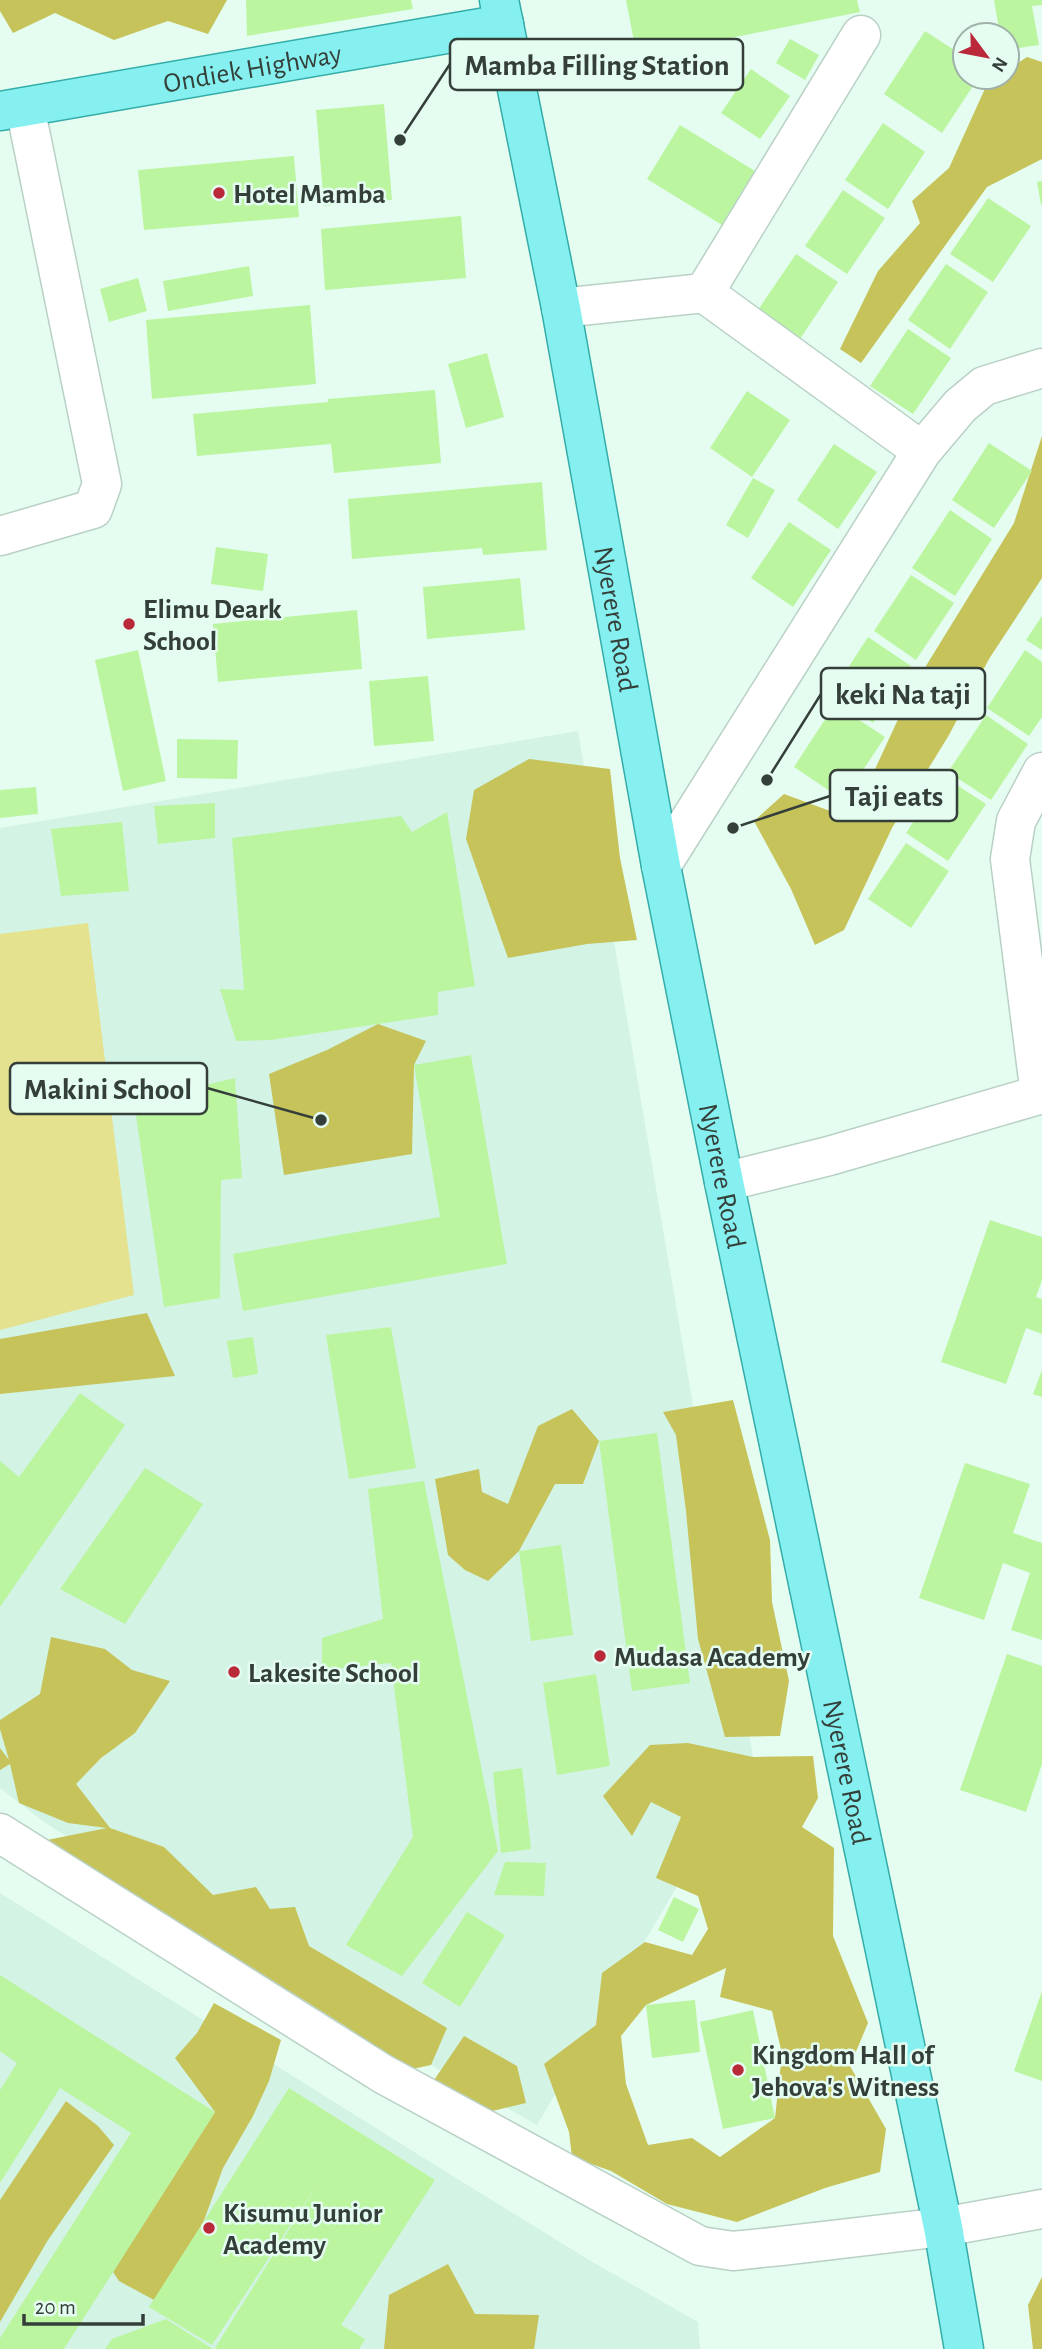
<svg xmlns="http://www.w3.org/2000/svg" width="1042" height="2349" font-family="'Alegreya Sans',sans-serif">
  <rect width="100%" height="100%" fill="#e5fdf1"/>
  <path fill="#d3f3e4" d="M578 731 753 1757 537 2125 387 2040 44 1822 0 1788V828Z
    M0 1893 443 2170 589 2260 698 2322 700 2349H0Z"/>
  <path fill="#e4e28e" d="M88 923 134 1295 0 1330V934Z"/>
  <path fill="#c6c35b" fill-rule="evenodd" d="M0 0H227L208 34 168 21 114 40 55 13 13 33 0 11Z
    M1027 57 1042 62V159L987 187 861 363 840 349 878 271 920 223 912 201 949 168 988 82 995 77H1007V70Z
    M1042 436V578L989 659 949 735 892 828 844 930 815 945 791 889 754 821 784 794 852 819 913 687 1014 523Z
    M529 759 610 769 620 858 637 940 587 944 508 958 466 839 474 790Z
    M378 1024 426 1041 414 1065 412 1154 284 1175 269 1074 327 1050Z
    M147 1313 175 1376 0 1394V1339Z
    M733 1400 770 1540 772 1602 789 1681 780 1736 725 1737 698 1639 686 1511 676 1435 663 1412Z
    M572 1409 599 1441 583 1484H555L519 1551 488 1581 465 1570 448 1555 435 1479 479 1469 482 1492 508 1504 538 1426Z
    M51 1637 105 1649 132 1670 170 1681 135 1733 101 1758 76 1784 110 1828 164 1847 213 1895 256 1887 270 1909 295 1907 309 1946 447 2028 431 2065 408 2070 350 2029 47 1840 107 1828 68 1823 19 1803 10 1764 0 1770V1748L9 1760 0 1729V1720L40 1694Z
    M688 1743 753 1757 813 1756 818 1798 802 1827 834 1848 833 1936 868 2023 850 2066 886 2129 880 2172 825 2188 737 2222 667 2204 611 2171 572 2157 569 2132 544 2064 596 2025 602 1973 645 1942 692 1955 708 1929 698 1896 656 1878 681 1817 651 1802 632 1836 603 1796 650 1745ZM726 1968 720 1997 772 2011 782 2054 775 2118 720 2157 692 2138 648 2145 626 2084 621 2036 646 2005Z
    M214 2003 281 2040 269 2081 253 2116 223 2168 203 2223 154 2300 119 2281 113 2272 215 2112 175 2058 197 2033Z
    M464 2036 517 2066 526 2103 488 2112 432 2083Z
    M66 2101 98 2126 114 2145 48 2240 0 2322V2200Z
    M448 2264 475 2314 539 2315 534 2349H384L389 2295Z
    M1042 2277V2349H1033L1028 2305Z"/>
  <path fill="#bbf5a0" d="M246 0H411L413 9 247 36Z
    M626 0H857L860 12 637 57Z
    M994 0H1042V5L1032 6 1039 45 1007 50V35H1000Z
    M925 31 965 57V77H979L942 133 884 94Z
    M790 39 819 55 805 80 776 63Z
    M751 69 790 96 760 139 721 113Z
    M384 104 392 200 324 206 316 110Z
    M883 123 925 152 888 209 845 180Z
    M680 125 755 171 722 225 647 179Z
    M294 156 299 217 144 230 138 170Z
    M1042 181V204L1041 205 1037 182Z
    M843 190 885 218 847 274 805 246Z
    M988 198 1031 226 993 282 950 254Z
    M461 216 466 278 325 290 321 229Z
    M796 254 838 282 800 339 758 310Z
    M946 264 988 292 950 349 908 320Z
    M249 266 253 296 168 311 163 281Z
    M138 278 147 311 109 322 100 289Z
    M310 305 316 384 152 399 146 320Z
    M908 329 951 358 913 414 870 386Z
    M487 353 504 417 466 428 448 364Z
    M435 390 441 463 334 473 331 444 197 456 193 414 328 402V399Z
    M747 391 790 420 752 477 710 448Z
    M989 443 1032 471 994 528 952 500Z
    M834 444 877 472 838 529 797 500Z
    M753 478 775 490 748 538 726 525Z
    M542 482 547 550 483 555 482 548 352 559 348 499Z
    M950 510 992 539 955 596 912 568Z
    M789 522 831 550 793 607 751 578Z
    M216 547 268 554 263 591 211 584Z
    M911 575 954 603 916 660 874 631Z
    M520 578 525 630 427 639 423 587Z
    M357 610 362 669 218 682 213 624Z
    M1042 616V650L1026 640Z
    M868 637 911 666 873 723 831 694Z
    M138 650 166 781 123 791 95 660Z
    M1025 650 1042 662V717L1029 736 987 708Z
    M428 676 434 741 374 746 369 681Z
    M835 704 885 737 843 800 794 767Z
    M986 715 1028 744 991 800 948 772Z
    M177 739 238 740 237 779 177 778Z
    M943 776 986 804 948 861 906 833Z
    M36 787 38 814 0 818V790Z
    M215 803V838L158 844 154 806Z
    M447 812 475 986 438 992V1015L271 1040 236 1041 220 989 244 990 232 838 401 816 412 832Z
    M122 822 129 891 61 896 51 829Z
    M906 843 949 871 911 928 868 899Z
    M471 1055 507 1264 243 1311 233 1254 440 1217 414 1065Z
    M235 1078 242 1178 221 1180 220 1298 164 1307 134 1102Z
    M990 1220 1042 1237V1280L1036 1297 1042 1299V1334L1026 1328 1006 1384 941 1362Z
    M391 1327 416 1468 349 1479 326 1335Z
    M253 1337 258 1374 233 1378 227 1341Z
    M1042 1370V1397L1033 1394Z
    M80 1393 125 1425 0 1607V1461L19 1477Z
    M657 1433 690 1683 632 1691 599 1441Z
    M965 1463 1030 1484 1013 1533 1042 1543V1640L1011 1630 1030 1573 1003 1563 984 1620 919 1598Z
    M145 1468 203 1504 125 1624 60 1589Z
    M424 1481 498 1851 402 1976 346 1945 413 1837 391 1663 322 1670V1638L383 1619 368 1489Z
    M561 1545 573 1635 531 1641 519 1551Z
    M1007 1654 1042 1666V1764L1026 1812 960 1790Z
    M596 1674 610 1766 557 1775 543 1683Z
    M522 1768 531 1849 501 1853 493 1772Z
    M505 1862 546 1863 544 1896 494 1895Z
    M674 1897 699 1909 683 1942 658 1930Z
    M467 1912 505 1935 460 2007 422 1983Z
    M0 1975 215 2112 64 2349H0V2338L131 2133 60 2088 0 2183V2090L17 2063 0 2051Z
    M1042 1991V2081L1014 2071Z
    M695 2000 700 2052 652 2058 646 2005Z
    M753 2010 775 2118 723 2129 700 2022Z
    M289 2088 435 2180 341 2325 365 2339 359 2349H217L215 2348 320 2180 212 2345 149 2307Z
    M166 2319 213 2349H105L112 2339Z"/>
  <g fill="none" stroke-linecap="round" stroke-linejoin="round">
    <defs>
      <path id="minor" d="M704 293 861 35
        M561 308 704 293 922 451
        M0 536 93 509 102 484 25 107
        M661 866 922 451 960 406 984 386 1042 368
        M1040 1095 1010 859 1016 821 1042 772
        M724 1182 829 1156 1042 1094
        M0 1833 383 2074 700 2246 733 2251 781 2246 943 2227 1042 2209"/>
      <g id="major">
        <path id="s1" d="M499 0 561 308 661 866 724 1182 943 2227 964 2349"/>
        <path id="s2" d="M0 111 504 24"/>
      </g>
    </defs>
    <use href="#minor" stroke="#b9d1c5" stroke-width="41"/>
    <use href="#major" stroke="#34aca8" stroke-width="41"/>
    <use href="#minor" stroke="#fff" stroke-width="38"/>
    <use href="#major" stroke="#85f0ef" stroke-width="38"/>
  </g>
  <g fill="#ba293a" stroke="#e5fdf1" stroke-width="2.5">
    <circle cx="219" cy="193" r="7"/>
    <circle cx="129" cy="624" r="7"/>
    <circle cx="600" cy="1656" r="7"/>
    <circle cx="234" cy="1672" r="7"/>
    <circle cx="738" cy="2070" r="7"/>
    <circle cx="209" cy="2228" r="7"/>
  </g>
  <g text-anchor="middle" stroke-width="5" stroke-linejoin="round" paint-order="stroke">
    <g font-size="28" fill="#353f3a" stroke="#e5fdf1">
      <text dy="10" stroke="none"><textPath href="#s2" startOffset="256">Ondiek Highway</textPath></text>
      <text dy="10" stroke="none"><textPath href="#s1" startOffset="630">Nyerere Road</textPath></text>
      <text dy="10" stroke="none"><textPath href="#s1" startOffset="1197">Nyerere Road</textPath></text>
      <text dy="10" stroke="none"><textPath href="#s1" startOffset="1806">Nyerere Road</textPath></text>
    </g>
    <g font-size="28" font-weight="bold" fill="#353f3a" stroke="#e5fdf1" text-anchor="start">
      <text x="233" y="203">Hotel Mamba</text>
      <text x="143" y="618">Elimu Deark<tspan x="143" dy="32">School</tspan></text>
      <text x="614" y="1666">Mudasa Academy</text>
      <text x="248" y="1682">Lakesite School</text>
      <text x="752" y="2064">Kingdom Hall of<tspan x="752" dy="32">Jehova's Witness</tspan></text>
      <text x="223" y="2222">Kisumu Junior<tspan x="223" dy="32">Academy</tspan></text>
    </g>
  </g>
  <path fill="none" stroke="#353f3a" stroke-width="2.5" d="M400 140L450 64M767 780L821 694M733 828L830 796M321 1120L207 1088"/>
  <g fill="#353f3a" stroke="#e5fdf1" stroke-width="2.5">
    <circle cx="400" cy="140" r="7"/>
    <circle cx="767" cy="780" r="7"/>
    <circle cx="733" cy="828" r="7"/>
    <circle cx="321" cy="1120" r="7"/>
  </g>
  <g fill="#e5fdf1" stroke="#353f3a" stroke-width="2.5">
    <rect x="450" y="39" width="293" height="51" rx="7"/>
    <rect x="821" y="668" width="164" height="51" rx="7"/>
    <rect x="830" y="770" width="127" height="51" rx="7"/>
    <rect x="10" y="1063" width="197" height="51" rx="7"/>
  </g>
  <g font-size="30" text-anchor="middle" font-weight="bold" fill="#353f3a">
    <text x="597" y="75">Mamba Filling Station</text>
    <text x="903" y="704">keki Na taji</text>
    <text x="894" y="806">Taji eats</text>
    <text x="108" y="1099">Makini School</text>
  </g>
  <g transform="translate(986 56) rotate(122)"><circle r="33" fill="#e5fdf1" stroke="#9fb1a8" stroke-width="2"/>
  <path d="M0-5L12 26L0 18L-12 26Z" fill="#ba293a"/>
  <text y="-10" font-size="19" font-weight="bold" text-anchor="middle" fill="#353f3a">N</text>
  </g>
  <path d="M24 2314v10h119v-10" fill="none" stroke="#353f3a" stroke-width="3.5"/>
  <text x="35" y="2314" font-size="21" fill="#353f3a" stroke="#e5fdf1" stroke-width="5" paint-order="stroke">20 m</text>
</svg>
